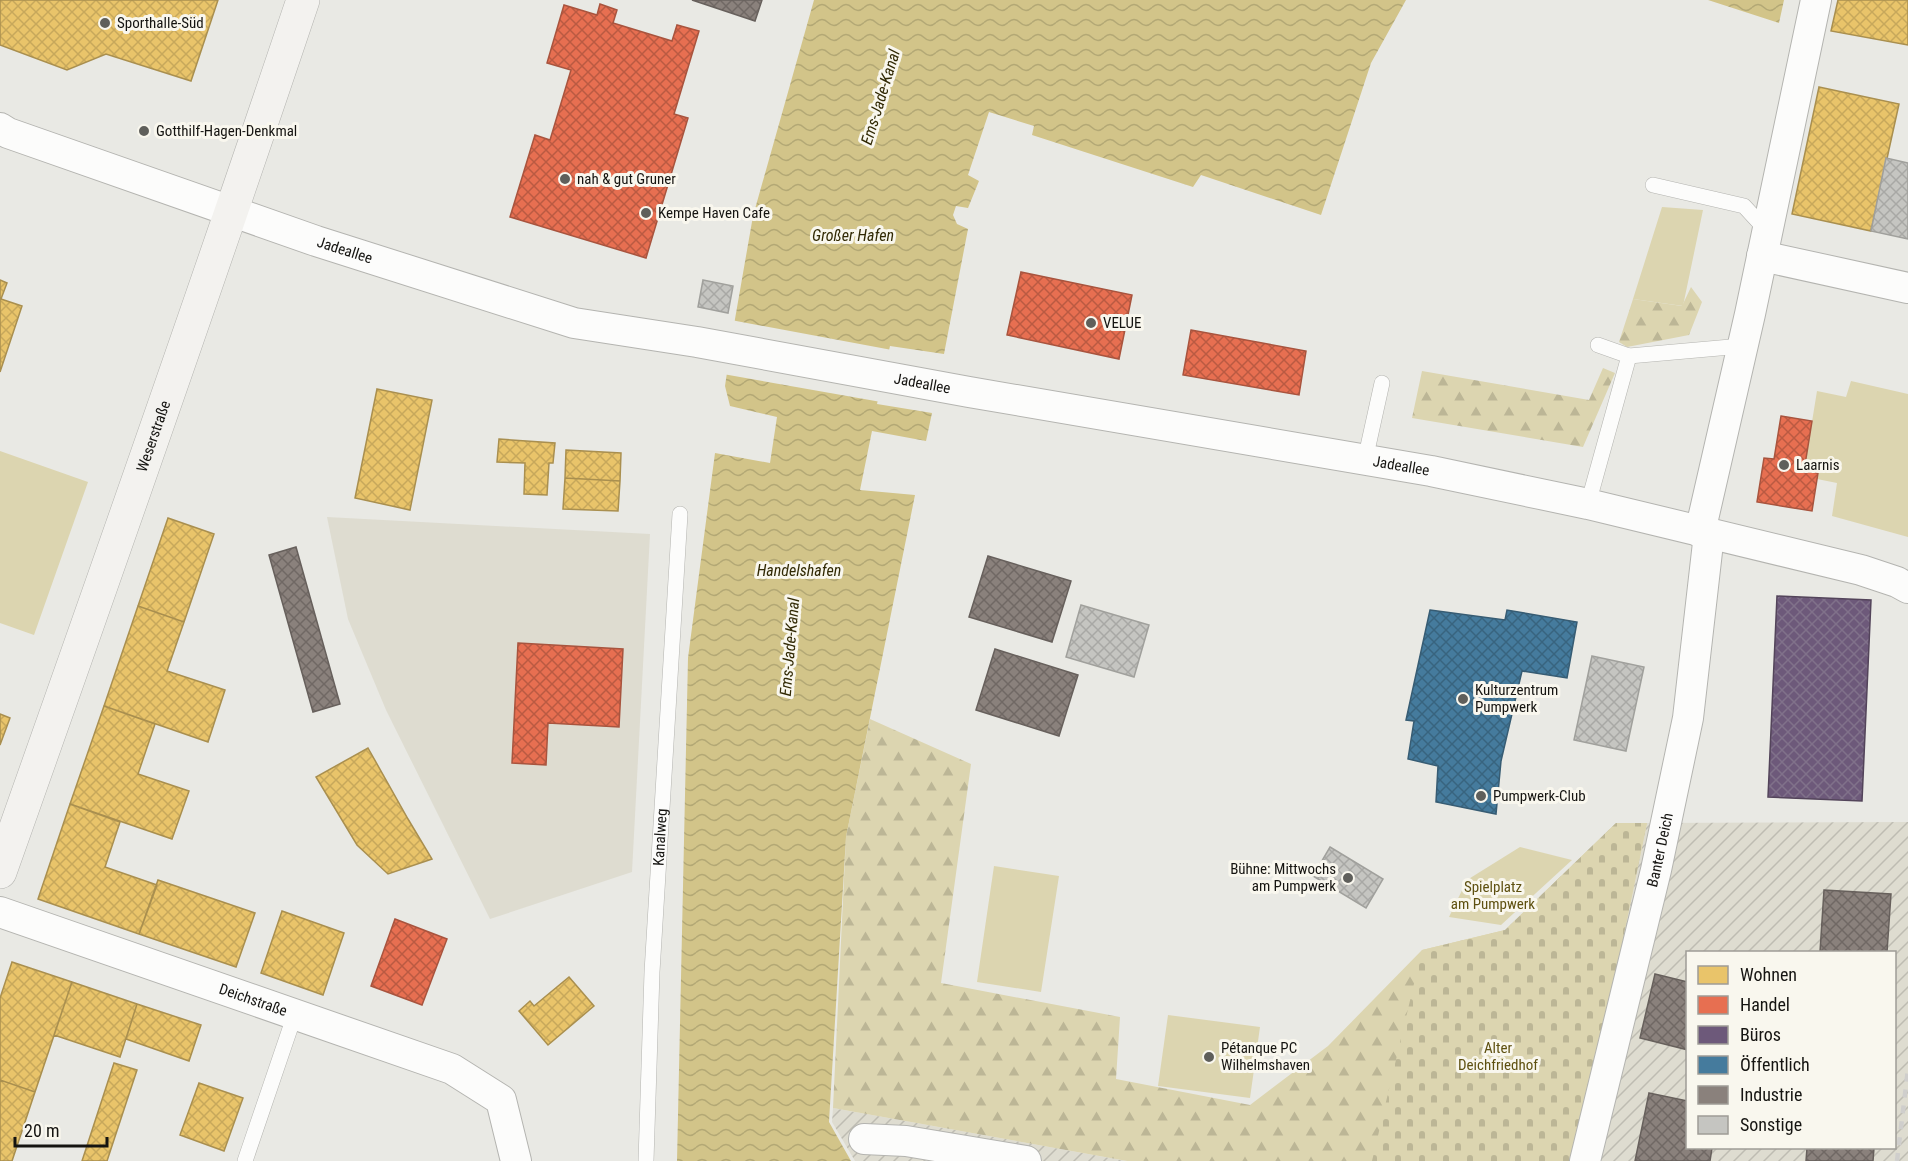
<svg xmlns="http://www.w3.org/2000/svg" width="1908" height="1161" font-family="'Roboto Condensed',sans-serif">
  <defs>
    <pattern id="industrial-furrows" width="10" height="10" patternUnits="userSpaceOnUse" patternTransform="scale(1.5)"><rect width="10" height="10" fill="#dedcd0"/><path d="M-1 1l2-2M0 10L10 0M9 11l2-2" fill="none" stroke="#bebcb2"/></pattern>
    <pattern id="forest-firs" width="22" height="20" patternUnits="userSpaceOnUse" patternTransform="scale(1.5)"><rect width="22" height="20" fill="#dcd5b0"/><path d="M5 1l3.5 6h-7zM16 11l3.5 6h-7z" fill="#bcb696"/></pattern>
    <pattern id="cemetery-stones" width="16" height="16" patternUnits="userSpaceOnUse" patternTransform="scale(1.5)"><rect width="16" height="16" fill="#dcd5b0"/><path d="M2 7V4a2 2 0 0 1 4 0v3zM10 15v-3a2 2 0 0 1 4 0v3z" fill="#bcb696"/></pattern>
    <pattern id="water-waves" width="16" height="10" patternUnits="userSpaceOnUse" patternTransform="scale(1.5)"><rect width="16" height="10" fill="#d2c489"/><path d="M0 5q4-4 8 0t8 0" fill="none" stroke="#b3a875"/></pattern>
    <pattern id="homes-cross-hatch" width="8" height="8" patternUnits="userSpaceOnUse" patternTransform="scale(1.5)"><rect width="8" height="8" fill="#e9c46a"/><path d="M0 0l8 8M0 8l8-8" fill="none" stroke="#c7a85b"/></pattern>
    <pattern id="shops-cross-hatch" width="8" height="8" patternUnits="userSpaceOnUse" patternTransform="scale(1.5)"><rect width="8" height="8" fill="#e76f51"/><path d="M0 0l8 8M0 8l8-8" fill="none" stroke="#ba5a42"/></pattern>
    <pattern id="offices-cross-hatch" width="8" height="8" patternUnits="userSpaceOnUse" patternTransform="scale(1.5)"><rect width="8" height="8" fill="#6d597a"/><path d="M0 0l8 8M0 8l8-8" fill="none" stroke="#80718a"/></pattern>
    <pattern id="public-cross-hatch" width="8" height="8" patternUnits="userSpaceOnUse" patternTransform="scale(1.5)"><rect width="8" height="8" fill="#457b9d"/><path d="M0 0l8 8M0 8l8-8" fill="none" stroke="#38647f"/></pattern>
    <pattern id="industry-cross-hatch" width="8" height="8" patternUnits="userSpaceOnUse" patternTransform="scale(1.5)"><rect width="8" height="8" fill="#8a817c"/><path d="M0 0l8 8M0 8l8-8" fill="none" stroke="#706864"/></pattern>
    <pattern id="building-cross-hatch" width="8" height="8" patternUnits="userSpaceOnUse" patternTransform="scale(1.5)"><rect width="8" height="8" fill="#c5c5c1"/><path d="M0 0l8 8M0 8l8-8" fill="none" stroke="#a8a8a5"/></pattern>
  </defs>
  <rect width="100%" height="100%" fill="#e9e9e4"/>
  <path fill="#dedcd0" d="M327 517 650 534 632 872 490 919 386 710 348 619Z"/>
  <path fill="url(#industrial-furrows)" fill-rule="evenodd" d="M1908 822V1161H1577L1647 823ZM1688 952H1894V1148H1688Z
    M833 1108 1127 1161H855L832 1122Z"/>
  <path fill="#dcd5b0" d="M1662 207 1703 210 1683 306 1633 299Z
    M1851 381 1908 394V537L1832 516 1837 483 1817 479 1818 473 1804 471 1817 391 1846 397Z
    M0 451 88 482 34 635 0 623Z
    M1520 847 1572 860 1501 925 1449 917 1467 880Z
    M994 866 1059 876 1041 992 977 982Z
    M1168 1015 1260 1027 1250 1098 1158 1086Z"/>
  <path fill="url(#forest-firs)" d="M1691 287 1702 302 1689 335 1627 347 1619 342 1633 299 1682 306Z
    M1603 368 1615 373 1583 447 1412 418 1422 371 1589 400Z
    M870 719 971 764 941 983 1120 1017 1116 1079 1250 1105 1328 1046 1422 950 1505 930 1616 823H1647L1577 1161H1127L833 1108 846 837Z"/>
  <path fill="url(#cemetery-stones)" d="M1616 823H1647L1577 1161H1372L1422 950 1505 930Z"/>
  <path fill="url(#water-waves)" d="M814 0H1406L1371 63 1321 215 1201 175 1193 187 1032 135 1034 126 989 112 968 175 979 181 968 208 956 206 953 215 957 224 968 229 944 354 890 346 877 404 932 413 926 441 872 431 860 490 915 495 846 837 829 1122 851 1161H677L688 658 715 453 770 463 777 417 730 406 725 386 735 319 753 216Z
    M1708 0H1784L1779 23Z"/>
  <path fill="#e9e9e4" d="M731 320 892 350 881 402 723 374Z"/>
  <path fill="url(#homes-cross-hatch)" stroke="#a98f4f" stroke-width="1.5" d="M0 0H218L191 81 106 54 67 70 0 45Z
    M1838 0H1908V45L1831 31Z
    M1819 87 1899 104 1871 231 1792 214Z
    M0 280 7 283 1 299 22 306 0 372Z
    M377 389 432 400 410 510 355 498Z
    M499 439 555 443 553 463H549L547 495 524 494 525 463 497 462Z
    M566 450 621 453 620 481 565 478Z
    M565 478 620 481 618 511 563 509Z
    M168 518 214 534 184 622 138 606Z
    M138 606 184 622 167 671 225 690 208 742 104 706Z
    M104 706 155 724 138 774 189 791 172 839 70 804Z
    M0 714 10 718 0 745Z
    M368 748 408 819 432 859 388 874 357 845 316 777Z
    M70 804 120 822 105 867 157 885 139 934 38 899Z
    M158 880 255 913 236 967 139 934Z
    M282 911 344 933 323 995 261 973Z
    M12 962 72 982 35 1092 0 1080V998Z
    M569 977 594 1006 548 1045 519 1011 530 1001 534 1006Z
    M72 982 137 1004 120 1057 54 1035Z
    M137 1004 201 1025 189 1061 126 1039Z
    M114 1063 137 1070 107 1161H82Z
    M0 1080 35 1092 12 1161H0Z
    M199 1083 243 1098 224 1151 180 1135Z"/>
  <path fill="url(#shops-cross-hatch)" stroke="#a8543e" stroke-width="1.5" d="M600 4 617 10 613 23 672 41 677 25 699 31 674 114 688 118 646 258 510 217 535 135 550 140 571 70 547 63 564 5 597 15Z
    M1021 272 1132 295 1119 359 1007 335Z
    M1191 330 1306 351 1299 395 1183 375Z
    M1781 416 1812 421 1804 471 1818 473 1812 511 1757 502 1764 458 1774 459Z
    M518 643 623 649 619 727 548 723 546 765 512 763Z
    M395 919 447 939 422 1005 371 986Z"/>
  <path fill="url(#offices-cross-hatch)" stroke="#53445a" stroke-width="1.5" d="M1777 596 1871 600 1862 801 1768 797Z"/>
  <path fill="url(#public-cross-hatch)" stroke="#375c73" stroke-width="1.5" d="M1430 610 1505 620 1507 610 1577 622 1567 678 1522 671 1501 761 1496 814 1436 802 1438 766 1408 759 1414 721 1406 720Z"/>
  <path fill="url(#industry-cross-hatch)" stroke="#67605c" stroke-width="1.5" d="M692 0H762L755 21Z
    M296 547 340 704 313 712 269 555Z
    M988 556 1071 581 1052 642 969 617Z
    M995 649 1078 675 1059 736 976 710Z
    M1824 890 1891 894 1887 952H1820Z
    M1655 974 1688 982V1050L1640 1038Z
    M1649 1093 1688 1101V1148H1712L1710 1161H1635Z
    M1807 1148H1874L1873 1161H1806Z"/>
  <path fill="url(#building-cross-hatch)" stroke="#a0a09c" stroke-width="1.5" d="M1886 158 1908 163V239L1871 231Z
    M703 280 733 286 728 313 698 307Z
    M1081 605 1149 625 1134 677 1066 657Z
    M1592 656 1644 667 1626 751 1574 740Z
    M1330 847 1383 879 1366 908 1313 876Z"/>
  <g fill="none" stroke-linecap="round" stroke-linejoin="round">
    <defs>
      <g id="lane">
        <path d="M1653 185 1744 206 1767 231"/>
        <path d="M1598 345 1629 356 1742 346"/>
        <path d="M1365 460 1382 383"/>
        <path d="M1588 504 1629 356"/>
        <path d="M245 1161 295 1014"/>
        <path id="s1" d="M646 1161 652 972 680 514"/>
      </g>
      <g id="street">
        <path id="s2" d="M0 128 8 133 316 241 574 323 697 342 969 392 1431 471 1588 504 1861 570 1897 582 1908 588"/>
        <path d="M1762 256 1908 288"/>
        <path d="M1700 532 1750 314 1816 0"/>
        <path id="s3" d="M0 912 452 1069 501 1100 516 1161"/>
        <path d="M864 1139 906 1141 1026 1161"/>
        <path id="s4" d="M1585 1161 1656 870 1688 718 1709 534"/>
      </g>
      <g id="secondary">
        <path id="s5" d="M0 872C103 582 205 292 303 0"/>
      </g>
    </defs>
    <use href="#lane" stroke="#b4b4b0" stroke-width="16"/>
    <use href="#street" stroke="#b4b4b0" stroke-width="32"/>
    <use href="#secondary" stroke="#b4b4b0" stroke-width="34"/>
    <use href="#lane" stroke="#fcfcfb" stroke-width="15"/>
    <use href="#street" stroke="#fcfcfb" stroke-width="30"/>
    <use href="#secondary" stroke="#f3f2ef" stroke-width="33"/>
    <path stroke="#cfcecc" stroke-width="4.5" stroke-dasharray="8 8" stroke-linecap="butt" d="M1897 1161 1908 1069"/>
  </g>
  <g fill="#5f5f5b" stroke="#f9f7ee" stroke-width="2">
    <circle cx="105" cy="23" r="6"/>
    <circle cx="144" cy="131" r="6"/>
    <circle cx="565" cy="179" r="6"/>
    <circle cx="646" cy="213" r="6"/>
    <circle cx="1091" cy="323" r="6"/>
    <circle cx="1784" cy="465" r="6"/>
    <circle cx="1463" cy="699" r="6"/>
    <circle cx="1481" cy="796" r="6"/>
    <circle cx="1348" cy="878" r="6"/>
    <circle cx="1209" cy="1057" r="6"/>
  </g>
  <g text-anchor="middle" stroke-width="6" stroke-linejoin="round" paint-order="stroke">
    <g font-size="15" fill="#151411" stroke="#f9f7ee" text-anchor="start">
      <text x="117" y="28">Sporthalle-Süd</text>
      <text x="156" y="136">Gotthilf-Hagen-Denkmal</text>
      <text x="577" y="184">nah &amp; gut Gruner</text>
      <text x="658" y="218">Kempe Haven Cafe</text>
      <text x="1103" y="328">VELUE</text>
      <text x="1796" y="470">Laarnis</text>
      <text x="1475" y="695">Kulturzentrum<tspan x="1475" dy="17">Pumpwerk</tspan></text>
      <text x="1493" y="801">Pumpwerk-Club</text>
      <text x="1336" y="874" text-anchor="end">Bühne: Mittwochs<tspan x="1336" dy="17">am Pumpwerk</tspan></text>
      <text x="1221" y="1053">Pétanque PC<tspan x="1221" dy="17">Wilhelmshaven</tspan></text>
    </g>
    <g font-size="15" fill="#151411" stroke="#f9f7ee">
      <text dy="5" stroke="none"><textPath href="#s2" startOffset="366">Jadeallee</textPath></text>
      <text dy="5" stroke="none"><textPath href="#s2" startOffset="960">Jadeallee</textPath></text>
      <text dy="5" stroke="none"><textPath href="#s5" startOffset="462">Weserstraße</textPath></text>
      <text dy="5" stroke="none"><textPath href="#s2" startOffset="1446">Jadeallee</textPath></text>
      <text dy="5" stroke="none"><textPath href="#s1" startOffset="324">Kanalweg</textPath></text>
      <text dy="5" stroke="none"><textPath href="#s4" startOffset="320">Banter Deich</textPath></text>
      <text dy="5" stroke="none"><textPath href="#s3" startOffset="268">Deichstraße</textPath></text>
    </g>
    <g font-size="15" fill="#5e5010" stroke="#f9f7ee">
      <text x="1493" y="892">Spielplatz<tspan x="1493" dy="17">am Pumpwerk</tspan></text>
      <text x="1498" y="1053">Alter<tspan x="1498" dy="17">Deichfriedhof</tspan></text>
    </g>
    <g font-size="16" font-style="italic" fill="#312904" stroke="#f9f7ee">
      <text transform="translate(880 97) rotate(-73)" y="6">Ems-Jade-Kanal</text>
      <text x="853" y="241">Großer Hafen</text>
      <text x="799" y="576">Handelshafen</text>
      <text transform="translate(789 647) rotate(-85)" y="6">Ems-Jade-Kanal</text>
    </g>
  </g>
  <rect x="1686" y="951" width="210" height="198" fill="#f9f7ee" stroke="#9e9c96" stroke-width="1.5"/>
  <rect x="1698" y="966" width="30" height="18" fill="#e9c46a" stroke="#9e9c96" stroke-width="1.5"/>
  <text x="1740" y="981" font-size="18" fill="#151411">Wohnen</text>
  <rect x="1698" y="996" width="30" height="18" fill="#e76f51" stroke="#9e9c96" stroke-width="1.5"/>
  <text x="1740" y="1011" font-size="18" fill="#151411">Handel</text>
  <rect x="1698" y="1026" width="30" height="18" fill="#6d597a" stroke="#9e9c96" stroke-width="1.5"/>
  <text x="1740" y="1041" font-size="18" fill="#151411">Büros</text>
  <rect x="1698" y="1056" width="30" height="18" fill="#457b9d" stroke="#9e9c96" stroke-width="1.5"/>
  <text x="1740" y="1071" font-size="18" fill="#151411">Öffentlich</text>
  <rect x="1698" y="1086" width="30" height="18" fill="#8a817c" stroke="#9e9c96" stroke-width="1.5"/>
  <text x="1740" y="1101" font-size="18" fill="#151411">Industrie</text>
  <rect x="1698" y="1116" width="30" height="18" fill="#c5c5c1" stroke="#9e9c96" stroke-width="1.5"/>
  <text x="1740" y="1131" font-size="18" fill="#151411">Sonstige</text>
  <path d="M15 1137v9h92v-9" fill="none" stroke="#151411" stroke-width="3"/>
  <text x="24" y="1137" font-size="18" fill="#151411" stroke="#f9f7ee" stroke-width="4.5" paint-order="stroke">20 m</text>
</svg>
